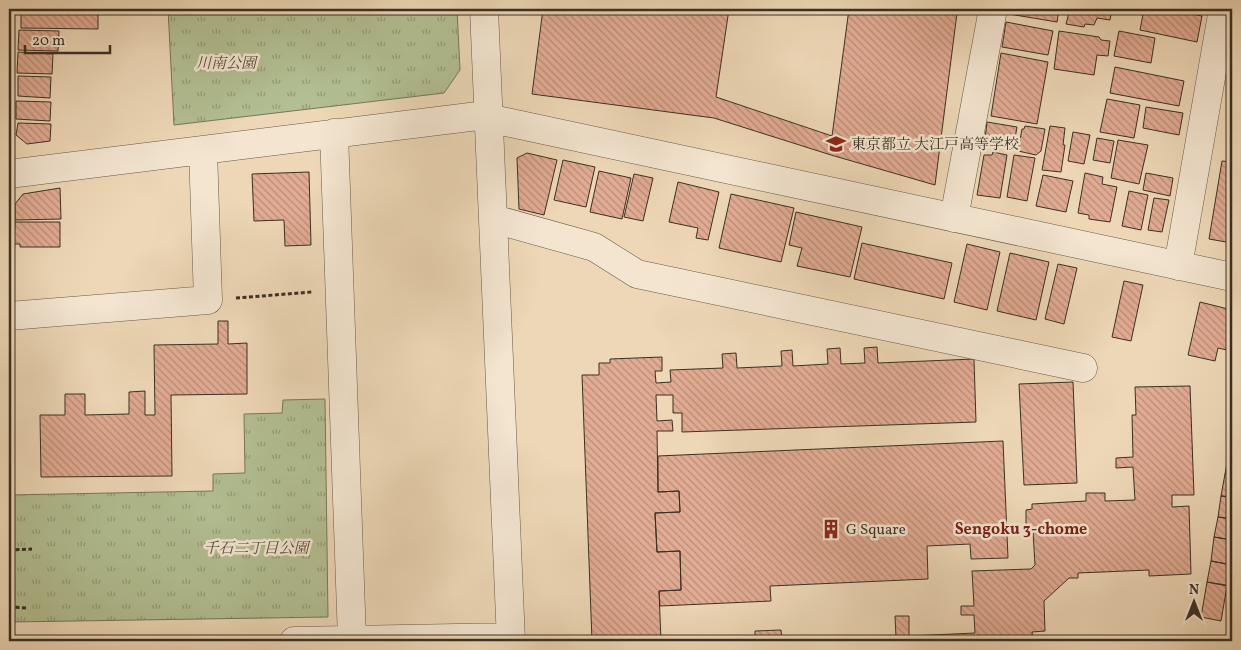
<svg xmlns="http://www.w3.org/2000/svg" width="1241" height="650" font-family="Vollkorn,'Noto Serif JP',serif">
  <defs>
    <pattern id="park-tufts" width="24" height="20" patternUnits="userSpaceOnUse" patternTransform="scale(1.25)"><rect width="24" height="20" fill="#b2bf92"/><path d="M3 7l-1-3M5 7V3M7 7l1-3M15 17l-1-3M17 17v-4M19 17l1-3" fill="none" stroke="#929c77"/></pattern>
    <pattern id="building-back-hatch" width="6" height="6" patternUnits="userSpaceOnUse" patternTransform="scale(1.25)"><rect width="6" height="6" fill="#e2ab93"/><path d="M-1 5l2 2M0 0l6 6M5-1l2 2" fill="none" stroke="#b88c78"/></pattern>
  </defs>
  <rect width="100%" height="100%" fill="#edd7b6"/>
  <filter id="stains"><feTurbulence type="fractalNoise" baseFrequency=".004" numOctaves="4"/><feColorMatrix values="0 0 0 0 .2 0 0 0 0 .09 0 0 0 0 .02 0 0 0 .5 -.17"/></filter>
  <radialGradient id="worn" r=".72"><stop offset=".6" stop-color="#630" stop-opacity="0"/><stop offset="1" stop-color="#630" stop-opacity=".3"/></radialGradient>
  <path fill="url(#park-tufts)" stroke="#76785a" d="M168 9H457L460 70 444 93 174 125Z
    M325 399 328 617 11 622 10 495 213 491V474L245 473 244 414 282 413 283 400Z"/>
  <path fill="url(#building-back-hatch)" stroke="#3b3023" d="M21 9H98V29L21 28Z
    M543 9H729L716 97 832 136 849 9H926L957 13 935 185 831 155 714 118 532 94Z
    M1010 9H1059L1057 22 1009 14Z
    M1070 9H1112L1110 20 1097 18 1094 25 1085 24 1084 27 1066 24Z
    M1144 9H1166L1202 16 1197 42 1140 30Z
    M1006 22 1053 31 1048 55 1002 47Z
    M19 30 59 31 58 51 18 50Z
    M1059 31 1099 37 1101 40 1110 41 1108 56 1097 55 1094 75 1054 69Z
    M1119 31 1155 38 1151 63 1114 56Z
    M18 52 53 54 52 74 17 73Z
    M1001 53 1048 62 1037 124 991 116Z
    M1115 67 1184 81 1179 106 1110 93Z
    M18 76 51 77 50 98 18 96Z
    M1107 99 1140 105 1134 138 1100 132Z
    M16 101 51 102 50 121 16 119Z
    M1146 107 1183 113 1179 135 1143 128Z
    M987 122 1017 127 1014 144 985 139Z
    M18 123 51 124 50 141 27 144 16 135Z
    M1025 126 1045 129 1041 151 1036 155 1018 151 1022 129H1024Z
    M1050 126 1065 128 1063 145H1065L1061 172 1042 170Z
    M1073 132 1090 135 1084 164 1068 161Z
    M1097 138 1114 141 1110 163 1093 160Z
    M1118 140 1148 145 1139 184 1111 178Z
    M993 152 1007 155 1000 198 977 195 984 155H992Z
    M527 153 557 160 544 215 519 209 517 158Z
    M1014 155 1035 158 1027 201 1007 197Z
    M563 160 595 167 586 207 554 200Z
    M1222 161 1232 162V243L1209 239Z
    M599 171 631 178 622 219 590 212Z
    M309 172 311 245 285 246 284 220 254 221 252 174Z
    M1085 173 1103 177 1102 184 1117 187 1110 222 1089 219V215L1078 213Z
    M1146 173 1173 178 1170 196 1143 190Z
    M634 174 653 178 643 221 624 217Z
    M1043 175 1073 181 1066 212 1036 206Z
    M678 182 719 192 708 240 696 238 698 228 669 222Z
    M60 188 61 219 15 220V204L23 194Z
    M1129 191 1148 195 1141 230 1122 226Z
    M731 194 794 208 781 262 719 248Z
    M1154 198 1169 200 1162 232 1148 230Z
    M796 212 862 227 850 277 797 266 802 248 789 245Z
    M15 222H60V247H20V244H14Z
    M862 243 952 263 944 299 854 279Z
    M967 244 1000 252 987 310 954 302Z
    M1010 253 1049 262 1036 320 997 311Z
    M1058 264 1077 268 1064 324 1045 319Z
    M1124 281 1143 285 1131 341 1112 337Z
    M1200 302 1232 310V328L1227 350 1218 348 1215 361 1188 355Z
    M218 321H228V344L247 343V394L171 395 172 476 41 477 40 415H65V394H85V415L129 414V392L145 391V415H155L154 345 218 344Z
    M877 347 878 363 974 359 976 422 682 432V413H673V395H656L657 421 672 420 673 431H657L658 492 679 491 680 512 655 513 657 552 680 551 681 590 659 591 661 641H592L582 375H599V363H610V359L662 357V371H655L656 383 671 382 670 370 723 368 722 354 736 353 737 368 782 366 781 351 792 350 793 366 828 364 827 349 840 348 841 364 865 363 864 348Z
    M1073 382 1077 483 1024 485 1019 384Z
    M1190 386 1194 495H1172V507L1189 506 1191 574 1149 576V570L1078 573V578H1069L1044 601 1045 631 1032 632 1033 640H1050V641H801L896 637 895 616H909V636L975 633 974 615H961V606H974L972 571 1031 569 1035 565 1033 531H1026V510L1032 509V504L1086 501V493H1105V501L1135 500 1133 467 1116 468V458L1133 457 1132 415H1136L1135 387Z
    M1003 441 1008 558 971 559 970 544 927 546 928 579 770 586 771 601 660 606 659 591 681 590 680 551 657 552 655 513 680 512 679 491 658 492V456Z
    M1229 452 1232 453V475L1225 474Z
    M1225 474 1232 475V497L1221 496Z
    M1221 496 1232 497V519L1218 517Z
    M1218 517 1232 519V540L1214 537Z
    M1214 537 1232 540V565L1211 561Z
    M1211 561 1232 565V586L1207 582Z
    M1207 582 1227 586 1221 621 1201 617Z
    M1230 613 1232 614V624L1229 623Z
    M781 630 782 641H755V631Z"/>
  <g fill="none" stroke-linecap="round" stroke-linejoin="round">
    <defs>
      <path id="minor" d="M484 9 511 641
        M334 133 352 639
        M9 174 478 116 1232 277
        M954 218 993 9
        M494 219 594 247 637 274 1083 368
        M1178 266 1223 9
        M9 316 208 300 203 150
        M294 641 511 637"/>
    </defs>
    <use href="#minor" stroke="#685a48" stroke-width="29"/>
    <path stroke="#3b3023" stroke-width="3" stroke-dasharray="4 2.5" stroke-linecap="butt" d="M236 298 312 292
      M9 550 32 549
      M9 607 28 608"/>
    <use href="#minor" stroke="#f3e5d0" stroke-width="28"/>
  </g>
  <defs>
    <symbol id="school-bare" viewBox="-9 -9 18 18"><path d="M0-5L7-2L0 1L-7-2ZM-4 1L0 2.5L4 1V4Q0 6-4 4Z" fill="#8f2418" stroke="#f3e5d0" stroke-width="2.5" paint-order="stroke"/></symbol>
    <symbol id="building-bare" viewBox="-9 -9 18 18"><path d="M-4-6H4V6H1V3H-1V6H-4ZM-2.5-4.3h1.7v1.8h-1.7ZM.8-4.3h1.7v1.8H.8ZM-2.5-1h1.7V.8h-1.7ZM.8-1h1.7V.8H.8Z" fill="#8f2418" stroke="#f3e5d0" stroke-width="2.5" paint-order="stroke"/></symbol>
  </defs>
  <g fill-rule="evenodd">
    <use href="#school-bare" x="822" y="130" width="28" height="28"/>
    <use href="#building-bare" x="817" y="515" width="28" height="28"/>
  </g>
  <g text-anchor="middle" stroke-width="5" stroke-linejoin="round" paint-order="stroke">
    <g font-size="15" font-style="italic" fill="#534d39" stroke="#f3e5d0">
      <text x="226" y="68">川南公園</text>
      <text x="256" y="553">千石二丁目公園</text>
    </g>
    <g font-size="15" fill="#3b3023" stroke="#f3e5d0" text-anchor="start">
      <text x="851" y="149">東京都立 大江戸高等学校</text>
      <text x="846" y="534">G Square</text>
    </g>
    <g font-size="16" font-weight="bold" fill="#7a1f14" stroke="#f3e5d0">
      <text x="1021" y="534">Sengoku 3-chome</text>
    </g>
  </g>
  <rect width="1241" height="650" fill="none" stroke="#edd7b6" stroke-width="30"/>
  <rect x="10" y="10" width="1221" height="630" fill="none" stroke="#3b3023" stroke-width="2.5"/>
  <rect x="15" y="15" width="1211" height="620" fill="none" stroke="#3b3023"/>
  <g transform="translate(1194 602)" stroke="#f3e5d0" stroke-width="4" paint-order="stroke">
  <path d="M0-4L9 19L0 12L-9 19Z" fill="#3b3023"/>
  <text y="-8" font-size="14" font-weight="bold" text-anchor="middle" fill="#3b3023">N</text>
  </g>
  <path d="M25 45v8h85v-8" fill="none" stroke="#3b3023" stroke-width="2.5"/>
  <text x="32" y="45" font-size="15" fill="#3b3023" stroke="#f3e5d0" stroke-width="4" paint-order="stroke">20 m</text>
  <rect width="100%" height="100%" filter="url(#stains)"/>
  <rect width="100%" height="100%" fill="url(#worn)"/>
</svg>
